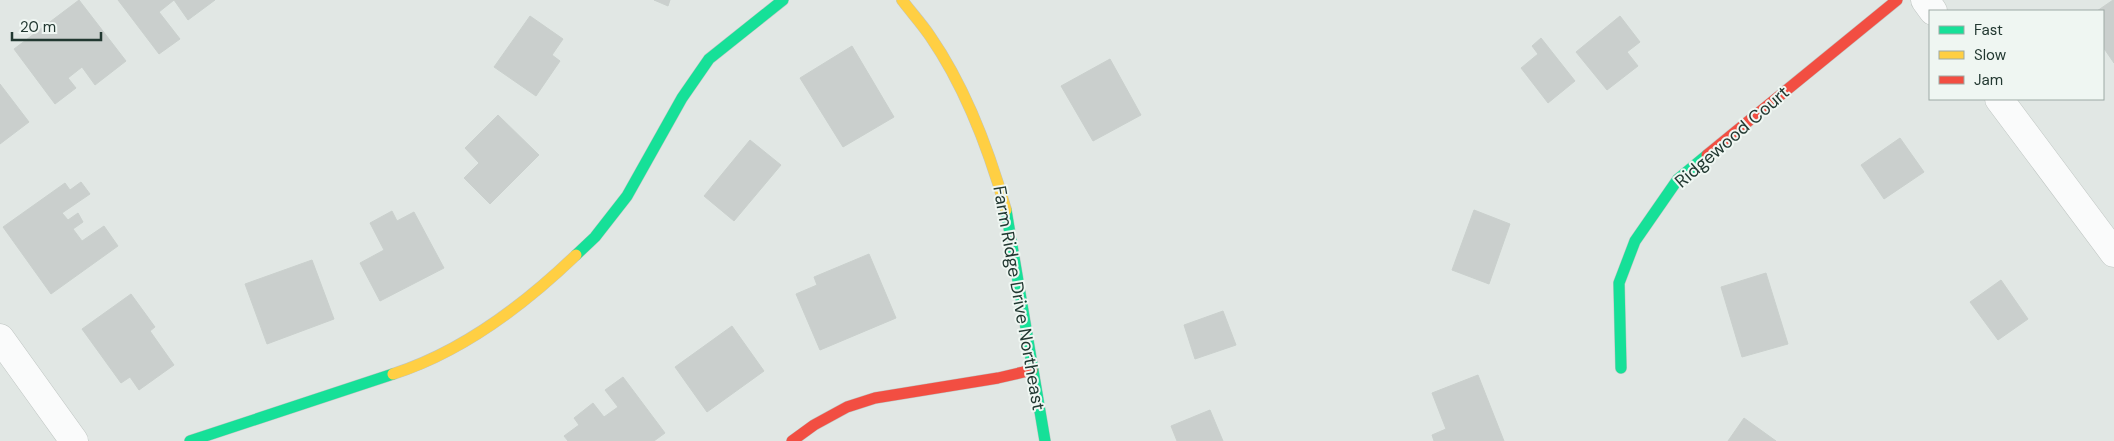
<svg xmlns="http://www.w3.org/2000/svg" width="2114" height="441" font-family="'DM Sans',sans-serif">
  <rect width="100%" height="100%" fill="#e1e7e4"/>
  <path fill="#cacfcd" stroke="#cad0cd" d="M79 0 126 61 95 85 82 67 68 78 76 88 55 104 14 49Z
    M118 0H215L188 20 174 0 159 12 180 39 159 54Z
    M654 0H670L668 6Z
    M2113 0H2114V63L2103 47V11H2097Z
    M530 16 563 39 552 55 560 61 536 96 494 67Z
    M1620 16 1640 42 1627 52 1638 66 1607 90 1576 52Z
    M1541 38 1575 81 1548 103 1521 68 1538 54 1532 46Z
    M852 46 894 117 843 147 800 78Z
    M1110 59 1141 115 1093 141 1061 86Z
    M0 84 29 122 0 144Z
    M498 115 539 155 490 204 464 178 479 163 465 148Z
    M1900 138 1924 172 1884 199 1861 165Z
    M750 140 781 165 734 221 704 196Z
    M81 182 90 194 62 213 68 220 78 213 83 222 73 229 82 241 104 226 118 246 51 294 3 227 65 183 70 190Z
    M1474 210 1510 224 1489 284 1452 270Z
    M392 211 397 221 414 212 444 268 380 301 360 263 384 250 370 223Z
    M869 254 896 318 820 350 796 294 817 285 814 277Z
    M312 260 334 319 267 344 245 284Z
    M1766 273 1788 344 1742 357 1721 287Z
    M2001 280 2028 319 1998 340 1970 302Z
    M131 294 155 327 150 331 174 365 139 390 130 377 121 383 82 329Z
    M1223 311 1236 345 1195 359 1184 325Z
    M732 326 764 371 707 412 675 367Z
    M1478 375 1504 441H1434L1432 435 1446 429 1432 393Z
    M623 377 665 433 654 441H568L564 436 579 425 574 418 593 403 604 417 618 407 605 390Z
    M1210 410 1223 441H1177L1171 426Z
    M1744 418 1776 441H1728Z"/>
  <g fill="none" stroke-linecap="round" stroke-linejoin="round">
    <defs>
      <path id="street" d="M1925 0 1933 11
        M1999 99 2114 253
        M0 338 74 441"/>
      <path id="fast" d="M1006 210 1045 441
        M576 255 595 237 627 196 682 98 709 59 783 0
        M1621 368 1619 283 1635 241 1678 179 1707 155
        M190 441 393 374"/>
      <path id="slow" d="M902 0C911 12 922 24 930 36 966 88 989 150 1006 210
        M393 374C462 352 524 305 576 255"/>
      <path id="jam" d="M1707 155 1897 0
        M792 441 814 425 847 407 875 398 998 378 1032 370"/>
    </defs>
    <use href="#street" stroke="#bec4c1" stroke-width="29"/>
    <use href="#fast" stroke="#bec5c2" stroke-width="12"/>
    <use href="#slow" stroke="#bec5c2" stroke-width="12"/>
    <use href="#jam" stroke="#bec5c2" stroke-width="12"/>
    <use href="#street" stroke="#fafbfb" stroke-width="28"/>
    <use href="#fast" stroke="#16e098" stroke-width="11"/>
    <use href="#slow" stroke="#ffcf43" stroke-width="11"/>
    <use href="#jam" stroke="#f24e42" stroke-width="11"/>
  </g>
  <g text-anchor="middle" stroke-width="4" stroke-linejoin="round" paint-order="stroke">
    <g font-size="18" fill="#223831" stroke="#eff6f2">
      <text transform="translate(1732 137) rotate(-41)" y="6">Ridgewood Court</text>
      <text transform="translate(1019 298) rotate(80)" y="6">Farm Ridge Drive Northeast</text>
    </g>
  </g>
  <rect x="1929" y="10" width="175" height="90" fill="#eff6f2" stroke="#9daaa5"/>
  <rect x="1939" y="26" width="25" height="8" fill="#16e098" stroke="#9daaa5"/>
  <text x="1974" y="35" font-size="15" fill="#223831">Fast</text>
  <rect x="1939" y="51" width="25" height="8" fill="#ffcf43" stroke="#9daaa5"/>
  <text x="1974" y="60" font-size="15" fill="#223831">Slow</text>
  <rect x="1939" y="76" width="25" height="8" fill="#f24e42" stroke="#9daaa5"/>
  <text x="1974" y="85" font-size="15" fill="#223831">Jam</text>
  <path d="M12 32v8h89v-8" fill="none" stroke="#223831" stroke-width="2.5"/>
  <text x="20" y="32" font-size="15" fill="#223831" stroke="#eff6f2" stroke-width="4" paint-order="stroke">20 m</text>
</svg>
